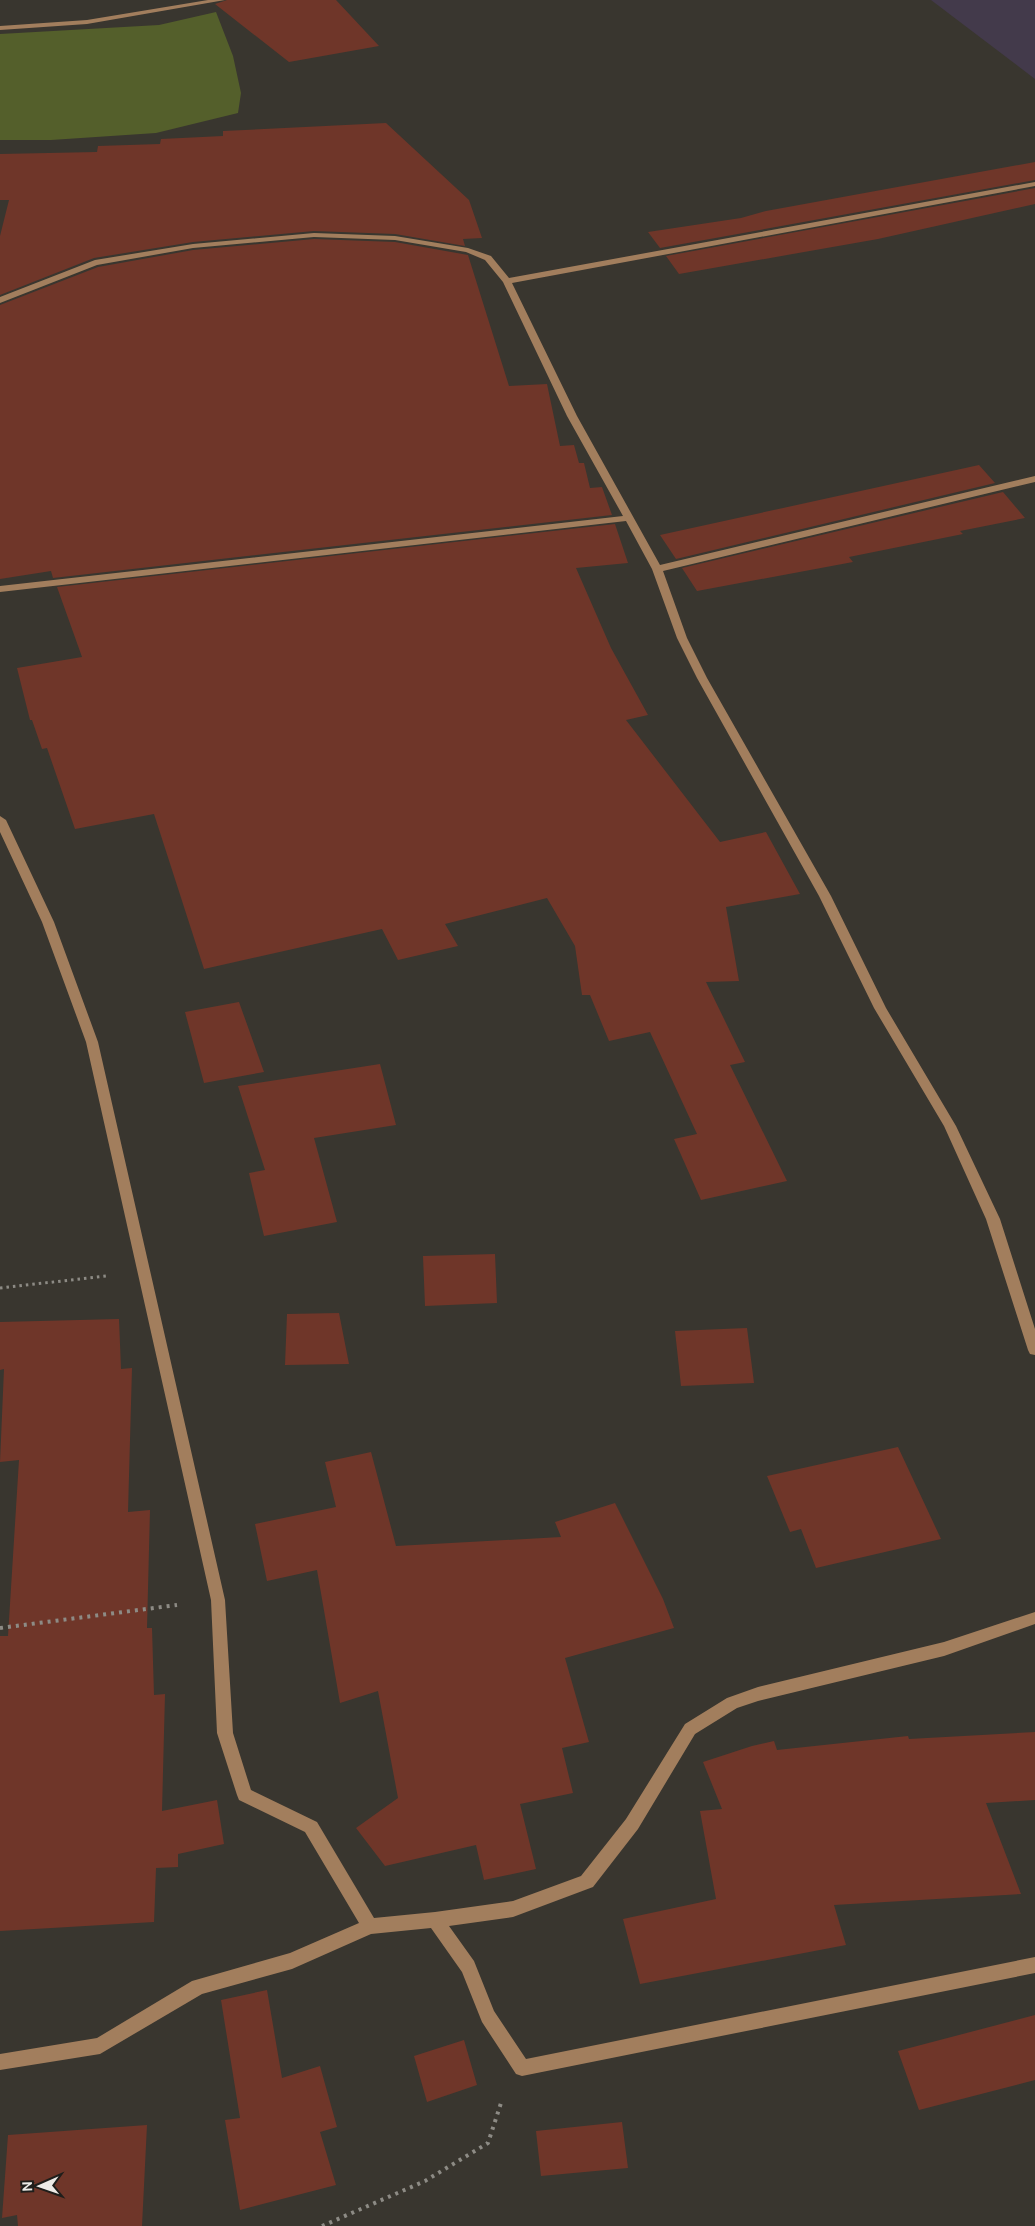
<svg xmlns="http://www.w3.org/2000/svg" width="1035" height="2226" viewBox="0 0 1035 2226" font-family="Ubuntu,sans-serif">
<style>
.commercial{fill:#433a4b}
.green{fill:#545f2b}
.building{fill:#6f3629}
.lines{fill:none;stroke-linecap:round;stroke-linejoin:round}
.path-far1{stroke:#8d8b85;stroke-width:3;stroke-dasharray:2.5 4;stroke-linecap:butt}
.path{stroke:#8d8b85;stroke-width:4;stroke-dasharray:3 5;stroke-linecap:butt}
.minor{fill:#a27e5d;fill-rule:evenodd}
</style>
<rect width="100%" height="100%" fill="#39362f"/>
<!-- commercial -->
<path class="commercial" d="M931 0H1035V79Z"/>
<!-- green -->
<path class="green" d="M216 12 233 56 241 93 238 113 156 133 51 140H0V34L159 25Z"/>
<!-- building -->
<path class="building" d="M227 0H336L379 46 289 62 215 4Z
M386 123 469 200 482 238 463 239 465 246 395 234 314 231 193 242 94 258 0 295V236L9 200H0V154L97 152 98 146 160 144 161 139 223 136V131Z
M1035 162V180L660 248 648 232 741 218 766 211Z
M1035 188V204L878 239 679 274 666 256Z
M314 239 395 242 468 255 509 386 547 384 560 446 574 445 579 463H584L590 488 602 487 612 515 53 578 51 571 0 579V305L98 267 193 250Z
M979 465 995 483 676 559 660 535Z
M1003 492 1025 518 960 531 963 534 849 557 853 562 697 591 682 568Z
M615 524 628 563 576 568 611 648 648 715 626 720 720 842 766 832 800 894 726 907 739 981 706 982 745 1062 730 1065 787 1181 701 1200 674 1139 697 1134 650 1032 609 1041 590 995H582L575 946 547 898 445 924 458 946 398 960 382 929 204 969 154 814 75 829 47 748 42 749 32 720H30L17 668 82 657 57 587Z
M239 1002 264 1072 204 1083 185 1012Z
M380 1064 396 1125 314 1138 337 1222 264 1236 249 1173 265 1170 238 1086Z
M495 1254 497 1303 425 1306 423 1256Z
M339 1313 349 1364 285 1365 287 1314Z
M119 1319 121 1369 132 1368 128 1512 150 1510 147 1628H152L154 1695 165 1694 162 1811 217 1800 224 1844 178 1854V1867L156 1868 154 1922 0 1931V1636H8L19 1460 0 1462 4 1369 0 1370V1322Z
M747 1328 754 1383 681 1386 675 1331Z
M898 1447 941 1539 816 1568 801 1529 790 1532 767 1476Z
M371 1452 396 1546 561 1537 555 1522 615 1503 663 1599 674 1628 565 1658 589 1742 562 1748 573 1793 520 1804 536 1869 484 1880 476 1845 385 1866 356 1828 398 1798 378 1691 340 1703 317 1570 267 1581 255 1524 336 1507 325 1462Z
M1035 1732V1800L986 1803 1021 1894 834 1905 846 1945 640 1984 623 1919 716 1899 700 1811 722 1809 703 1762 752 1746 774 1741 777 1750 908 1736 909 1739Z
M267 1990 282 2078 320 2066 337 2127 320 2132 336 2185 240 2210 225 2120 240 2118 221 2000Z
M1035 2015V2080L919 2110 898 2051Z
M464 2040 477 2085 427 2102 414 2056Z
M622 2122 628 2168 541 2176 536 2131Z
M147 2125 142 2226H18L17 2215 2 2218 8 2135Z"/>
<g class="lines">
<!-- path-far1 -->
<path class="path-far1" d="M0 1288 106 1276"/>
<!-- path -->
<path class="path" d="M0 1628 177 1605
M322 2226 425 2181 488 2143 502 2100"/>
<!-- minor -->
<path class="minor" d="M208 0H225L87 24 0 30V26L87 20Z
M1035 182V186L512 283 577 416 660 565 1035 476V482L663 571 687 638 707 678 831 896 886 1008 956 1126 1000 1219 1035 1329V1355L1030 1354 1028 1350 986 1219 944 1126 874 1008 819 896 697 678 677 638 652 569 626 521 0 592V586L623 516 567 416 503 282 485 260 466 252 395 240 314 237 193 248 97 265 0 303V297L95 260 193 244 314 233 395 236 468 248 491 256 509 278Z
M0 816 6 820 54 922 98 1042 225 1600 233 1733 251 1790 317 1822 374 1918 435 1912 513 1901 581 1876 626 1819 685 1724 727 1698 758 1687 944 1642 1035 1612V1624L944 1656 758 1701 737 1708 695 1734 638 1829 593 1887 513 1917 449 1926 474 1961 494 2011 526 2059 1035 1957V1973L522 2076 516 2074 482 2022 462 1972 431 1928 371 1934 292 1969 202 1994 100 2054 0 2070V2054L97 2038 192 1981 290 1953 359 1923 305 1832 239 1800 237 1795 217 1733 211 1600 86 1042 42 922 0 832Z"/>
</g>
<!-- north arrow -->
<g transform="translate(40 2186) rotate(268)" stroke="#1f1e1b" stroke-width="4" paint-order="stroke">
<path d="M0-4L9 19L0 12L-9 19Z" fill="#edebe7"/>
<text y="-8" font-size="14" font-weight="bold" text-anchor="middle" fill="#edebe7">N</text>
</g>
</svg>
